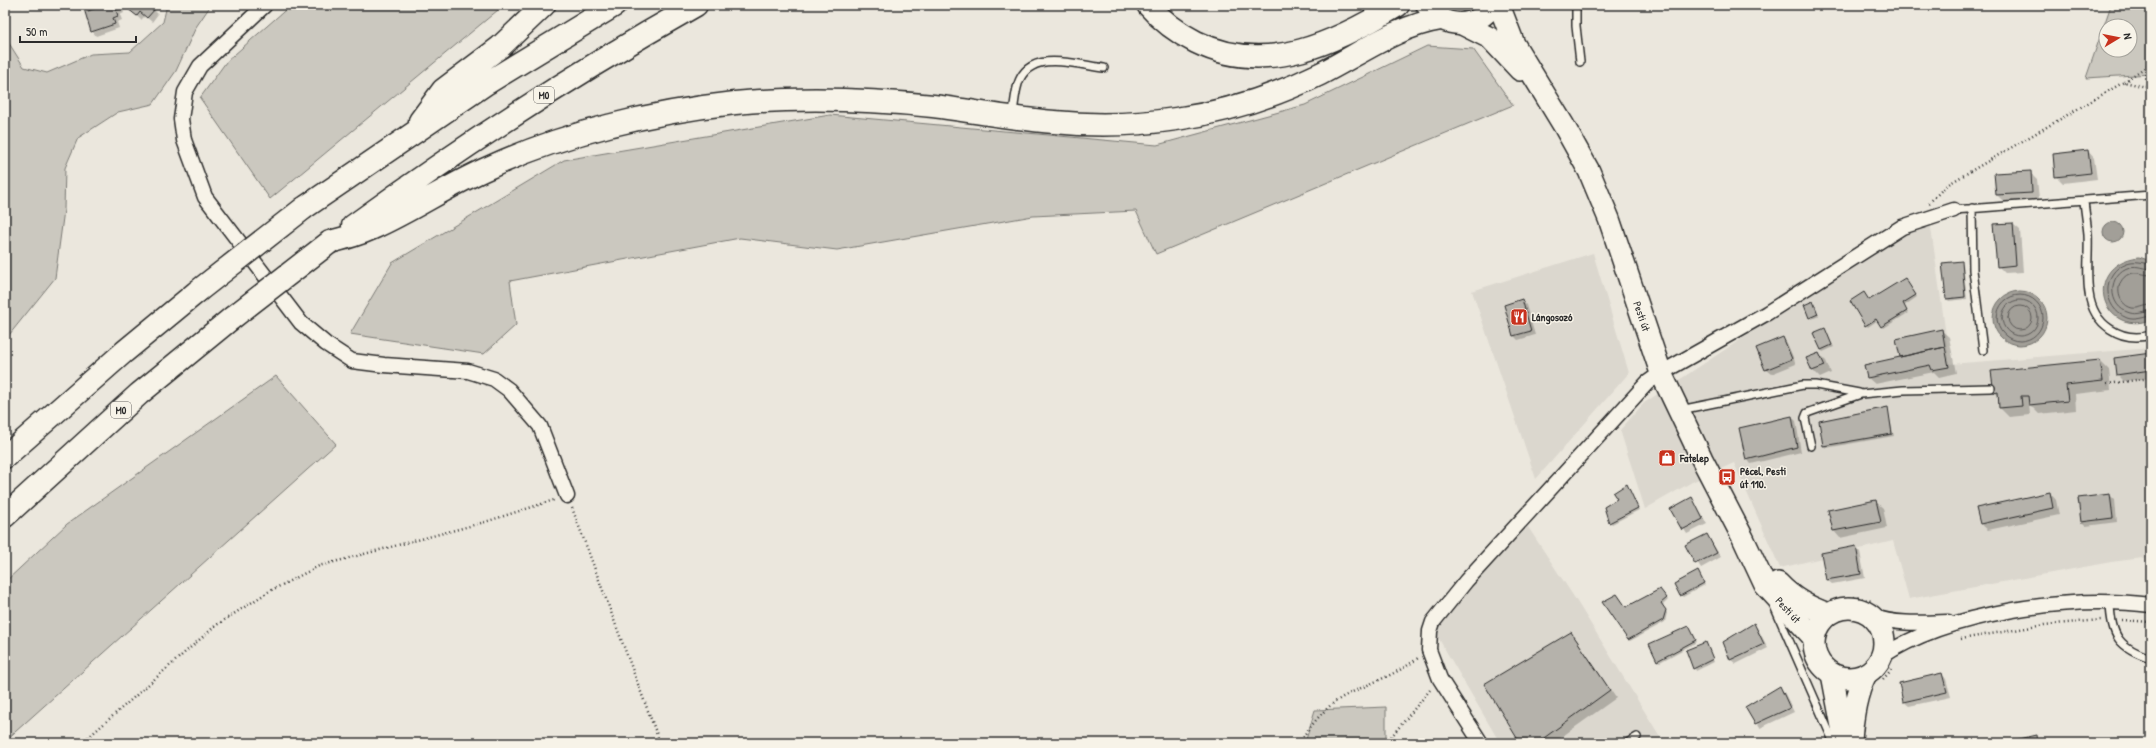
<svg xmlns="http://www.w3.org/2000/svg" width="2156" height="748" viewBox="0 0 2156 748" font-family="'Patrick Hand',sans-serif">
<style>
.built{fill:#dbd7ce}
.green{fill:#cbc8bf;stroke:#7b7a75;fill-rule:evenodd}
.water{fill:#a29f98;stroke:#72716c}
.shadow{fill:#0003}
.lines{fill:none;stroke-linecap:round;stroke-linejoin:round}
.shore{stroke:#5b5957;stroke-width:1}
.building{fill:#b5b2ab;stroke:#2b2b2b}
.service-casing{stroke:#2b2b2b;stroke-width:10}
.minor-casing{stroke:#2b2b2b;stroke-width:17}
.secondary-casing{stroke:#2b2b2b;stroke-width:24}
.trunk-casing{stroke:#2b2b2b;stroke-width:25}
.path{stroke:#2b2b2b;stroke-width:2.5;stroke-dasharray:1 3;stroke-linecap:butt}
.service{stroke:#f7f3e8;stroke-width:7}
.minor{stroke:#f7f3e8;stroke-width:14}
.secondary{stroke:#f7f3e8;stroke-width:21}
.trunk{stroke:#f7f3e8;stroke-width:22}
.trunk-bridge-casing{stroke:#2b2b2b;stroke-width:25;stroke-linecap:butt}
.trunk-bridge{stroke:#f7f3e8;stroke-width:22}
.labels{text-anchor:middle;dominant-baseline:central;stroke-width:3;stroke-linejoin:round;paint-order:stroke}
.shield{fill:#f7f3e8;stroke:#686764;stroke-width:1}
.shield-label{font-size:10px;font-weight:bold;fill:#2b2b2b}
.poi-label{font-size:11px;font-weight:bold;fill:#2b2b2b;stroke:#f7f3e8;text-anchor:start}
.street-label{font-size:11px;fill:#2b2b2b;stroke:#f7f3e8}
</style>
<rect width="100%" height="100%" fill="#ebe7dd"/>
<filter id="ink" filterUnits="userSpaceOnUse"><feTurbulence type="fractalNoise" baseFrequency=".025" numOctaves="2"/><feDisplacementMap in="SourceGraphic" scale="8" xChannelSelector="R" yChannelSelector="G"/><feConvolveMatrix kernelMatrix="1 2 1 2 8 2 1 2 1" color-interpolation-filters="sRGB"/></filter>
<g filter="url(#ink)">
<!-- built -->
<path class="built" d="M1930 221 1950 364 2151 348V557L2111 562 1909 599 1893 541 1780 568 1734 463 1692 482 1645 509 1620 430 1644 403 1890 241Z
M1593 253 1629 373 1536 479 1472 291Z
M1528 527 1576 600 1664 743H1500L1429 622Z"/>
<!-- green -->
<path class="green" d="M167 5H211L196 27 176 71 153 104 118 112 78 138 65 168 64 210 55 278 5 340V37L24 67 47 73 91 54 130 52 163 22Z
M291 5H504L270 199 200 98 226 62Z
M2111 5H2151V74L2086 78ZM2106 26H2130V50H2106Z
M1427 46 1473 49 1513 105 1156 254 1136 211 1033 216 837 250 740 238 510 281 516 325 484 354 350 334 392 263 564 160 830 115 1157 145 1305 105Z
M276 376 336 444 5 741V582L67 524Z
M1386 707V743H1305L1315 710Z"/>
<!-- water -->
<path class="water" d="M2103 232a10 10 0 1 1 20 0a10 10 0 1 1-20 0Z
M2139 257 2151 261V320C2100 338 2081 264 2139 257Z
M1993 318a27 27 0 1 1 54 0a27 27 0 1 1-54 0Z"/>
<!-- shadow -->
<path class="shadow" d="M108 5 122 6 124 13 120 15 122 20 117 22 119 28 96 36 92 31Z
M132 5H149L158 14 152 22 145 16 141 20 129 9Z
M2088 151 2094 158 2097 179 2063 183 2056 176Z
M2030 172 2037 179 2039 199 2004 202 1997 195Z
M2013 224 2020 230 2023 272 2005 273 1998 266Z
M1961 262 1963 264 1967 299 1949 301 1947 299Z
M1905 279 1917 297 1904 306 1908 313 1884 328 1878 320 1868 327 1866 325Z
M1522 300 1526 305 1535 335 1518 340 1514 336 1505 305Z
M1813 303 1819 316 1812 319 1810 317Z
M1824 329 1834 347 1823 352 1821 350Z
M1942 331 1949 337 1956 373 1939 377 1934 372 1875 384 1868 378Z
M1783 338 1787 343 1796 364 1771 374 1766 370 1757 349Z
M1819 354 1826 361 1831 373 1820 378 1813 371 1808 359Z
M2151 354V378L2124 381 2117 374Z
M2100 361 2109 370 2111 390 2075 394 2076 410 2039 414 2029 404 2030 415 2009 417 2000 408 1999 397 1995 392Z
M1887 408 1894 436 1826 448 1824 446 1820 422Z
M1792 417 1796 421 1801 452 1751 464 1747 459Z
M1627 486 1639 510 1612 524 1610 522 1618 499Z
M2050 493 2056 500 2059 515 1988 530 1981 524Z
M2110 495 2115 500 2117 522 2086 526 2082 522Z
M1692 498 1707 524 1687 534 1671 509Z
M1876 502 1883 508 1887 528 1840 538 1834 531 1830 511Z
M1707 535 1721 557 1701 568 1687 546Z
M1856 547 1860 552 1865 578 1832 584 1827 580Z
M1699 575 1705 585 1683 597 1681 595Z
M1662 592 1668 600 1663 605 1667 613 1665 622 1630 641 1628 639 1626 608Z
M1753 624 1758 629 1768 648 1736 664 1731 660 1724 643Z
M1689 627 1697 642 1660 662 1658 661Z
M1571 633 1577 640 1616 698 1553 743H1521Z
M1705 643 1714 662 1696 671 1687 650Z
M1942 674 1946 679 1951 697 1909 706 1904 702 1900 684Z
M1780 687 1784 692 1794 712 1760 728 1746 707Z
M2036 736 2043 743H2006Z"/>
<g class="lines">
<!-- shore -->
<path class="shore" d="M2151 264C2143 263 2135 260 2127 263 2101 272 2102 308 2127 318 2135 321 2143 317 2151 316
M2151 269C2143 269 2138 265 2130 267 2107 273 2107 307 2130 313 2138 315 2143 312 2151 311
M2151 275C2143 275 2137 271 2129 274 2114 281 2116 304 2132 308 2139 309 2144 305 2151 305
M1997 318a23 23 0 1 1 46 0a23 23 0 1 1-46 0Z
M2002 318a18 18 0 1 1 36 0a18 18 0 1 1-36 0Z
M2008 318a12 12 0 1 1 24 0a12 12 0 1 1-24 0Z"/>
</g>
<!-- building -->
<path class="building" d="M105 5H119L120 9 116 10 118 16 113 18 115 24 91 32 85 12Z
M131 5H150L155 9 147 18 140 12 137 16 128 9Z
M2088 150 2091 173 2055 177 2053 154Z
M2031 171 2032 193 1996 195 1994 173Z
M2013 223 2016 265 1997 267 1993 224Z
M1962 261 1965 297 1946 299 1942 263Z
M1905 278 1916 295 1903 303 1907 311 1881 327 1876 319 1865 326 1850 301 1864 292 1869 300Z
M1522 299 1531 331 1513 336 1504 305Z
M1813 301 1818 314 1809 318 1804 305Z
M1825 328 1832 345 1821 350 1813 333Z
M1942 329 1945 347 1900 357 1896 339Z
M1783 337 1792 359 1765 370 1756 348Z
M1945 347 1949 367 1932 370 1930 365 1867 378 1864 365Z
M1819 353 1825 366 1812 371 1806 358Z
M2151 353V370L2116 375 2114 358Z
M2100 360 2103 381 2066 385 2068 401 2029 405 2028 396H2021L2022 406 1999 408 1998 392 1994 393 1991 371Z
M1888 407 1892 434 1823 446 1819 421Z
M1792 416 1797 447 1746 460 1739 428Z
M1627 484 1638 508 1609 523 1604 507 1617 499 1613 493Z
M2050 492 2053 508 1980 524 1976 508Z
M2110 494 2113 518 2081 522 2078 498Z
M1692 497 1703 519 1682 530 1670 509Z
M1876 500 1881 522 1833 531 1828 510Z
M1707 534 1717 553 1695 564 1685 545Z
M1856 546 1861 574 1826 580 1821 553Z
M1698 571 1704 583 1680 596 1674 584Z
M1660 589 1667 598 1661 603 1666 610 1663 620 1628 640 1602 602 1617 594 1626 607Z
M1754 623 1764 644 1730 660 1723 642Z
M1689 626 1696 640 1657 661 1649 644Z
M1571 632 1610 690 1537 743H1520L1484 684Z
M1706 642 1713 659 1693 669 1686 650Z
M1942 673 1947 692 1903 702 1899 683Z
M1780 686 1790 708 1755 724 1745 707Z
M2037 735 2038 743H2002Z"/>
<g class="lines">
<defs>
<path id="service" d="M1576 5V26L1580 62
M1013 115C1014 105 1015 94 1018 84 1029 48 1078 65 1104 68
M2084 201C2085 212 2087 223 2088 234 2089 254 2086 274 2089 293 2093 325 2121 343 2151 335
M1972 208 1973 270 1983 350
M1954 210 2151 195
M1680 410 1803 385H1816L1859 393
M1811 446 1805 418 1807 413 1861 394 1903 390 1991 388
M2110 603C2111 636 2119 648 2151 658
M1774 606 1834 743
M1627 743 1637 737"/>
<path id="minor" d="M265 5 200 66 185 92 181 119 184 140 205 197 301 323 326 344 352 361 384 365 468 371 494 379 509 390 540 426 567 496
M1871 616C1897 625 1921 623 1948 622
M1881 657C1948 612 2071 595 2151 605
M1481 743 1440 679 1429 650 1430 631 1433 622 1466 581 1647 383 1661 373 1767 313 1902 227 1954 210"/>
<g id="secondary">
<path d="M1427 5C1443 30 1477 29 1493 5"/>
<path id="s1" d="M1499 5 1514 44 1564 126 1589 171 1609 219 1661 373 1702 459 1743 538 1765 585 1814 638"/>
<path d="M1462 24 1490 38 1520 70"/>
<path d="M1778 583C1793 599 1809 607 1828 614"/>
<circle cx="1849" cy="643" r="35"/>
<path d="M1832 674 1844 737"/>
<path d="M1851 743C1852 719 1855 696 1866 674"/>
</g>
<path id="trunk" d="M1148 5C1161 20 1178 33 1196 42 1267 77 1337 42 1398 5
M420 121 443 90 500 47 544 5
M304 208 487 83 615 5
M353 226C463 146 577 72 696 5
M330 242C345 238 361 234 375 227 413 210 449 185 488 168 564 133 652 112 735 103 800 97 868 99 933 106 973 111 1014 119 1054 122 1094 126 1136 125 1176 119 1226 112 1275 96 1320 74 1360 54 1397 26 1441 19
M5 457 124 352 198 291
M5 516 139 394 232 318"/>
</defs>
<!-- service casing -->
<use href="#service" class="service-casing"/>
<!-- minor casing -->
<use href="#minor" class="minor-casing"/>
<!-- secondary casing -->
<use href="#secondary" class="secondary-casing"/>
<!-- trunk casing -->
<use href="#trunk" class="trunk-casing"/>
<!-- path -->
<path class="path" d="M2124 82 2151 63
M1929 203 1947 185 2124 82 2151 88
M2107 384 2151 378
M572 508 660 743
M1838 599 1855 597 1872 601
M2122 620 2151 622
M1961 639 2044 625 2101 620
M1883 679 1893 668
M82 743 215 626 268 592 319 566 485 522 554 500
M1298 743C1310 728 1322 710 1338 700 1364 684 1394 677 1418 658
M1386 743 1430 690"/>
<!-- service -->
<use href="#service" class="service"/>
<!-- minor -->
<use href="#minor" class="minor"/>
<!-- secondary -->
<use href="#secondary" class="secondary"/>
<!-- trunk -->
<use href="#trunk" class="trunk"/>
<defs>
<path id="trunk-bridge" d="M198 291 304 208
M232 318 330 242"/>
</defs>
<!-- trunk-bridge casing -->
<use href="#trunk-bridge" class="trunk-bridge-casing"/>
<!-- trunk-bridge -->
<use href="#trunk-bridge" class="trunk-bridge"/>
</g>
</g>
<!-- icons -->
<defs>
<symbol id="restaurant-square" viewBox="-11 -11 22 22"><rect x="-9" y="-9" width="18" height="18" rx="4" fill="#c8321e" stroke="#f7f3e8"/><path d="M-5-6h1v4h1v-4h1v4h1v-4h1v5L-1.5 .5V6h-2V.5L-5-1ZM5-6V6H3V1.5H1.5Q1.5-4 5-6Z" fill="#fff"/></symbol>
<symbol id="shop-square" viewBox="-11 -11 22 22"><rect x="-9" y="-9" width="18" height="18" rx="4" fill="#c8321e" stroke="#f7f3e8"/><path d="M-5-2.5h2.3a2.7 3.5 0 0 1 5.4 0H5L5.5 6h-11ZM-1.5-2.5h3a1.5 2.3 0 0 0-3 0Z" fill="#fff"/></symbol>
<symbol id="bus-square" viewBox="-11 -11 22 22"><rect x="-9" y="-9" width="18" height="18" rx="4" fill="#c8321e" stroke="#f7f3e8"/><path d="M-5-6H5V4H4V6H2V4H-2V6H-4V4H-5ZM-3.5-4V0h7V-4ZM-3.5 1.2v1.5H-2V1.2ZM2 1.2v1.5H3.5V1.2Z" fill="#fff"/></symbol>
</defs>
<g fill-rule="evenodd">
<use href="#restaurant-square" x="1509" y="307" width="20" height="20"/>
<use href="#shop-square" x="1657" y="448" width="20" height="20"/>
<use href="#bus-square" x="1717" y="467" width="20" height="20"/>
</g>
<g class="labels">
<!-- shield labels -->
<g class="shield">
<rect x="534" y="87" width="20" height="16" rx="3"/>
<rect x="111" y="402" width="20" height="16" rx="3"/>
</g>
<g class="shield-label">
<text x="544" y="95">M0</text>
<text x="121" y="410">M0</text>
</g>
<!-- poi labels -->
<g class="poi-label">
<text x="1532" y="317">Lángosozó</text>
<text x="1680" y="458">Fatelep</text>
<text x="1740" y="471">Pécel, Pesti<tspan x="1740" dy="13">út 110.</tspan></text>
</g>
<!-- street labels -->
<g class="street-label">
<text stroke="none"><textPath href="#s1" startOffset="344">Pesti út</textPath></text>
<text stroke="none"><textPath href="#s1" startOffset="674">Pesti út</textPath></text>
</g>
</g>
<!-- margin -->
<rect width="2156" height="748" fill="none" stroke="#f7f3e8" stroke-width="20"/>
<rect x="10" y="10" width="2136" height="728" fill="none" stroke="#2b2b2b" stroke-width="1.5" filter="url(#ink)"/>
<!-- north arrow -->
<g transform="translate(2118 38) rotate(80)"><circle r="19" fill="#f7f3e8" stroke="#a5a39c"/>
<path d="M0-3L7 15L0 10L-7 15Z" fill="#c8321e"/>
<text y="-6" font-size="11" font-weight="bold" text-anchor="middle" fill="#2b2b2b">N</text>
</g>
<!-- scale -->
<path d="M20 36v6h116v-6" fill="none" stroke="#2b2b2b" stroke-width="2"/>
<text x="26" y="36" font-size="12" fill="#2b2b2b" stroke="#f7f3e8" stroke-width="3" paint-order="stroke">50 m</text>
</svg>
